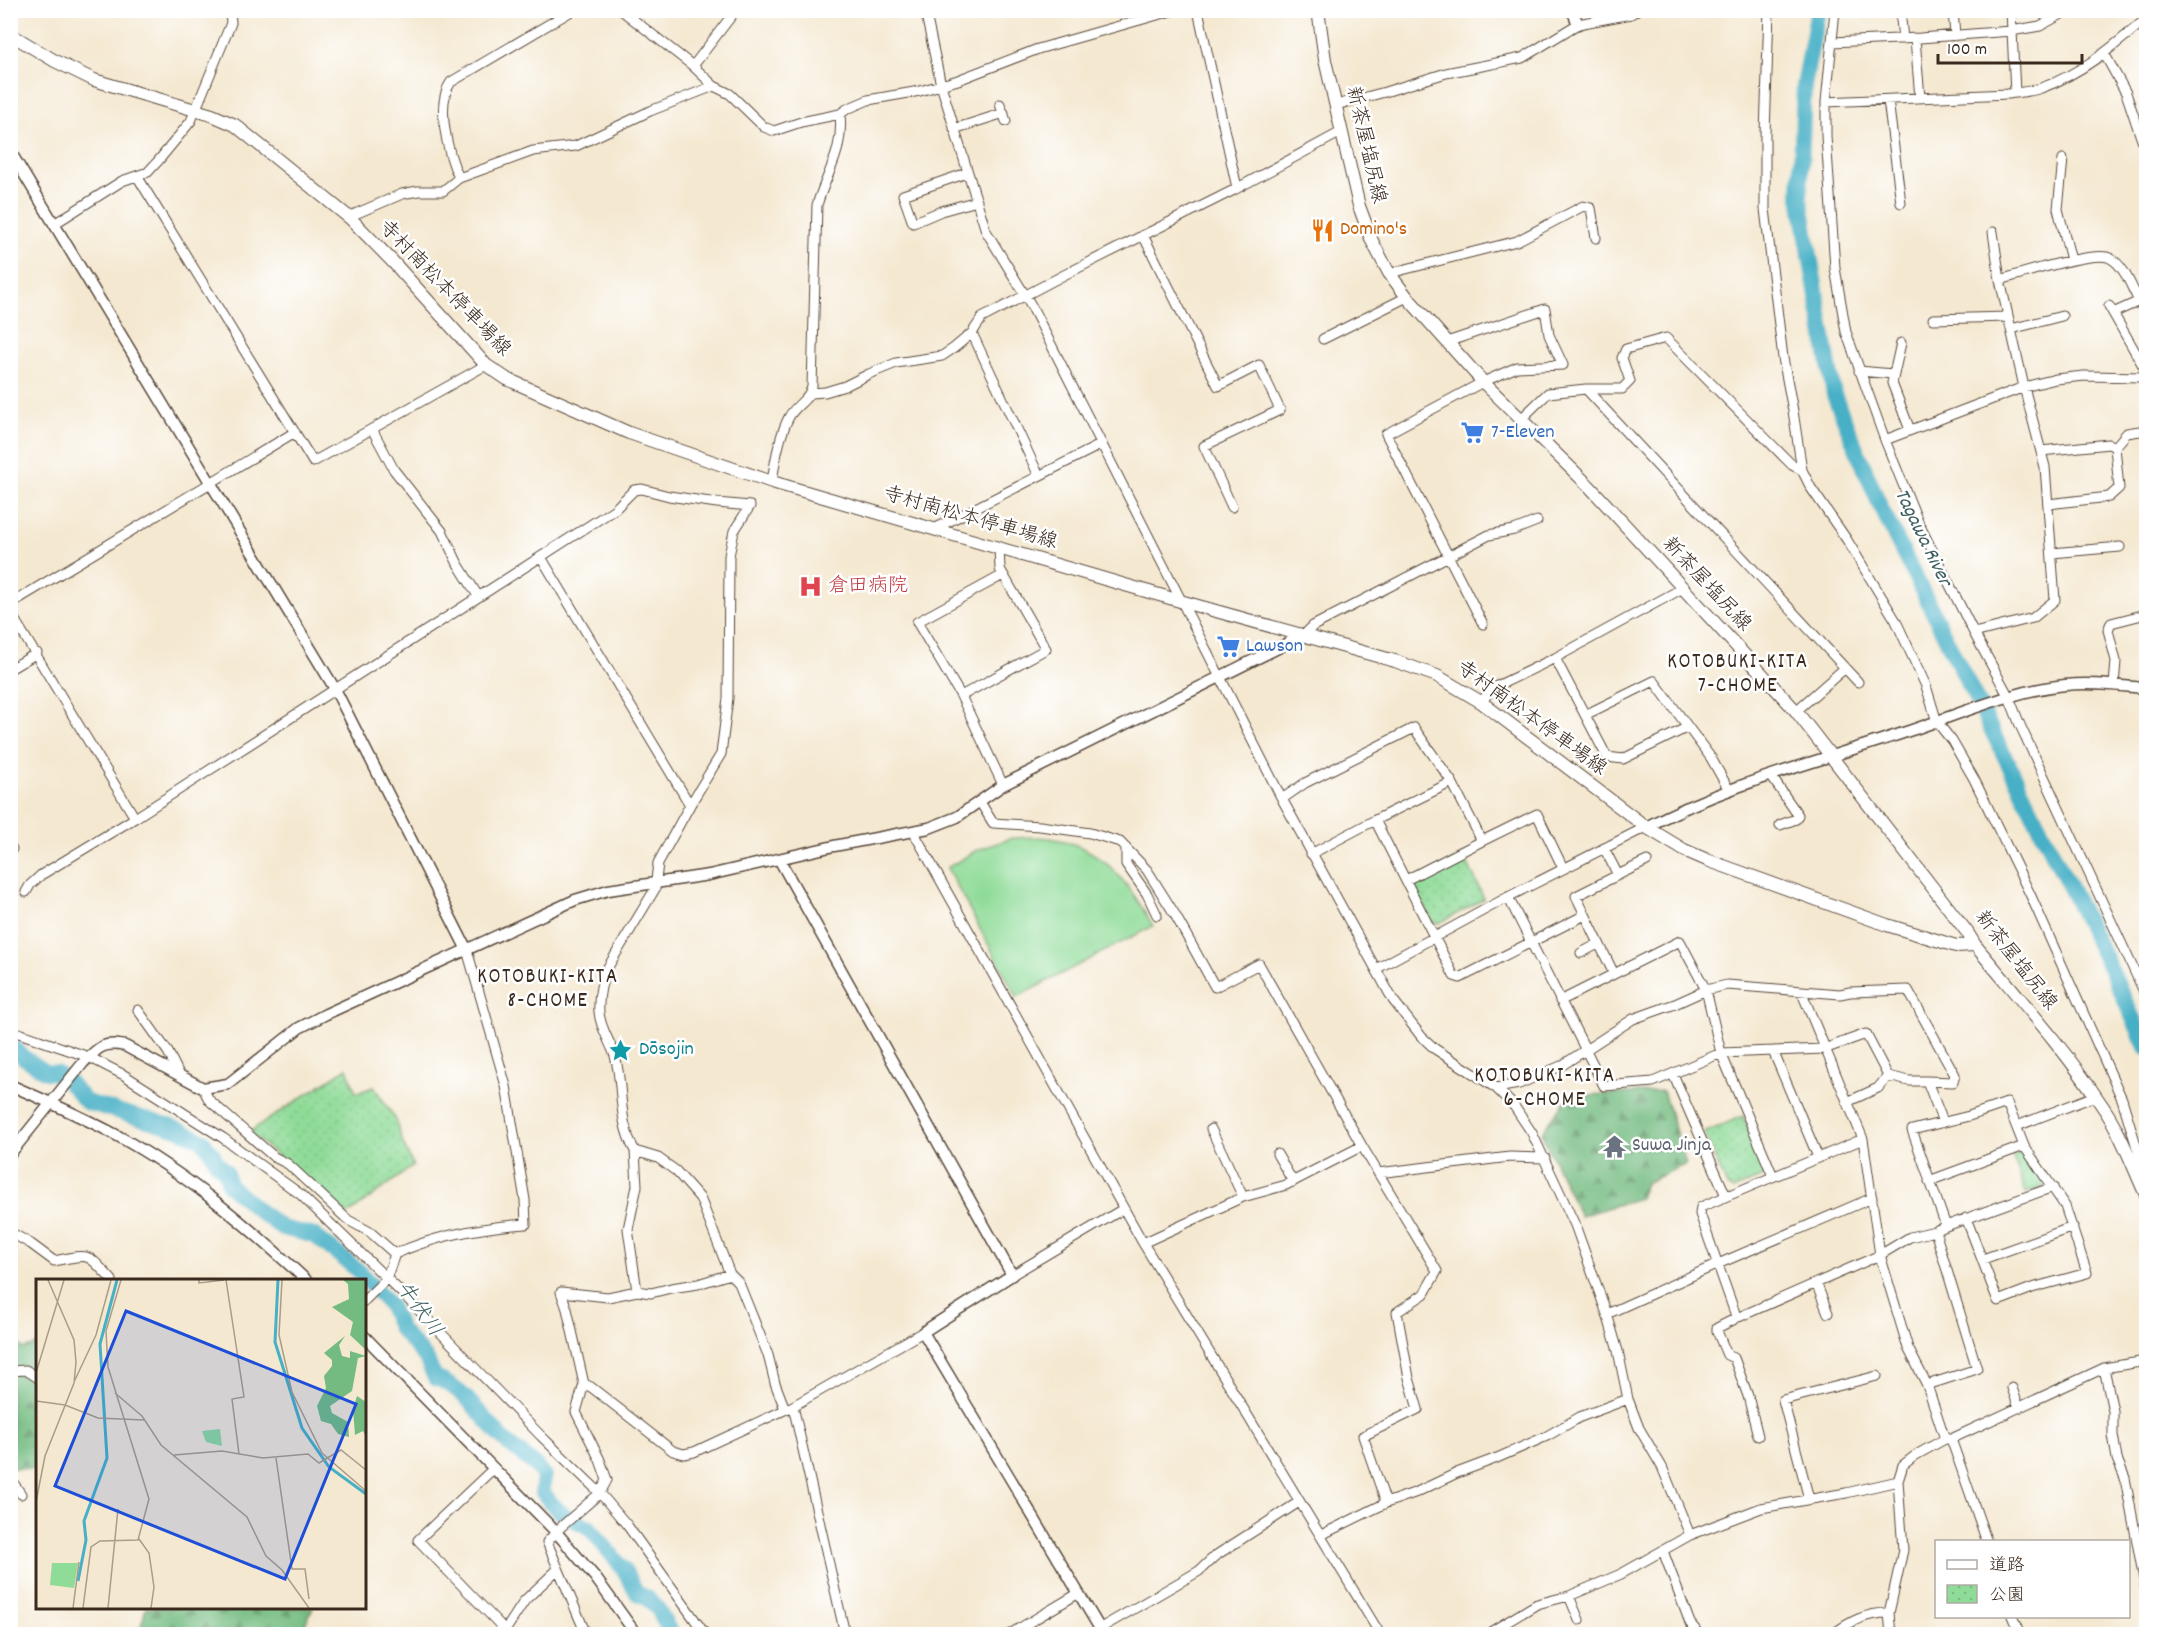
<svg xmlns="http://www.w3.org/2000/svg" width="2157" height="1645" viewBox="0 0 2157 1645" font-family="Dekko,'Klee One',sans-serif">
<style>
.forest{fill:url(#forest-firs);stroke:#57724f;stroke-width:1.5}
.park{fill:url(#park-dots);stroke:#65825b;stroke-width:1.5}
.pitch{fill:#8fdb98;stroke:#65825b;stroke-width:1.5}
.lines{fill:none;stroke-linecap:round;stroke-linejoin:round}
.river{stroke:#47b0c6;stroke-width:16}
.minor-casing{stroke:#574639;stroke-width:11}
.tertiary-casing{stroke:#574639;stroke-width:13}
.secondary-casing{stroke:#574639;stroke-width:14}
.minor{stroke:#fff;stroke-width:9}
.tertiary{stroke:#fff;stroke-width:10}
.secondary{stroke:#fff;stroke-width:12}
.labels{text-anchor:middle;dominant-baseline:central;stroke-width:5;stroke-linejoin:round;paint-order:stroke}
.street-label{font-size:20px;fill:#3b2a1e;stroke:#fff}
.food-label{font-size:20px;fill:#c56008;stroke:#fff;text-anchor:start}
.shop-label{font-size:20px;fill:#366cbe;stroke:#fff;text-anchor:start}
.health-label{font-size:20px;fill:#be3a42;stroke:#fff;text-anchor:start}
.culture-label{font-size:20px;fill:#0d838f;stroke:#fff;text-anchor:start}
.worship-label{font-size:20px;fill:#5b616d;stroke:#fff;text-anchor:start}
.water-label{font-size:21px;font-style:italic;fill:#406061;stroke:#fff}
.neighbourhood-label{font-size:21px;letter-spacing:1.5px;fill:#3b2a1e;stroke:#fff}
.inset-river{fill:none;stroke:#47b0c6;stroke-width:3}
.inset-road{fill:none;stroke:#aa9c89;stroke-width:1.5}
.view{fill:#1d4ed8;fill-opacity:0.15;stroke:#1d4ed8;stroke-width:3}
.inset-edge{fill:none;stroke:#3b2a1e;stroke-width:3}
</style>
<defs>
<pattern id="forest-firs" width="22" height="20" patternUnits="userSpaceOnUse" patternTransform="scale(1.5)"><rect width="22" height="20" fill="#73bb80"/><path d="M5 1l3.5 6h-7zM16 11l3.5 6h-7z" fill="#609868"/></pattern>
<pattern id="park-dots" width="8" height="8" patternUnits="userSpaceOnUse" patternTransform="scale(1.5)"><rect width="8" height="8" fill="#8fdb98"/><path d="M2 2h.1M6 6h.1" fill="none" stroke="#7cbc83" stroke-width="1.8" stroke-linecap="round"/></pattern>
</defs>
<rect width="100%" height="100%" fill="#fff"/>
<filter id="ink" filterUnits="userSpaceOnUse"><feTurbulence type="fractalNoise" baseFrequency=".0167" numOctaves="2"/><feDisplacementMap in="SourceGraphic" scale="12" xChannelSelector="R" yChannelSelector="G"/><feConvolveMatrix kernelMatrix="1 2 1 2 8 2 1 2 1" color-interpolation-filters="sRGB"/></filter>
<filter id="wash" filterUnits="userSpaceOnUse"><feTurbulence type="fractalNoise" baseFrequency=".008" numOctaves="4" result="noise"/><feDisplacementMap in="SourceGraphic" scale="24" xChannelSelector="R" yChannelSelector="G"/><feGaussianBlur stdDeviation="1.35" result="paint"/><feColorMatrix in="noise" values="0 0 0 0 0 0 0 0 0 0 0 0 0 0 0 0 0 1.4 0 .05"/><feComposite in="paint" operator="in"/></filter>
<g filter="url(#wash)">
<rect width="100%" height="100%" fill="#f4e8d0"/>
<!-- forest -->
<path class="forest" d="M1663 1091 1686 1164 1645 1183 1640 1198 1580 1216 1541 1133 1569 1096Z
M10 1341H14L24 1349 37 1344 38 1469 11 1468Z
M146 1608H313L306 1622 303 1634H139Z"/>
<!-- park -->
<path class="park" d="M1464 855 1484 899 1438 924 1432 922 1413 885 1415 881Z
M347 1068 356 1093 374 1087 395 1118 403 1143 413 1166 347 1215 249 1132Z
M1743 1116 1766 1170 1764 1176 1733 1190 1727 1186 1704 1133Z
M2019 1152 2024 1153 2043 1182V1187L2026 1193 2012 1155Z"/>
<!-- pitch -->
<path class="pitch" d="M1012 838C1024 838 1038 836 1050 838 1103 846 1128 882 1153 926L1017 997 947 868 977 850Z"/>
<g class="lines">
<!-- river -->
<path class="river" d="M1818 10 1804 86 1800 197 1834 395 1881 508 2112 972 2146 1047
M10 1043 23 1057 46 1072 56 1073 66 1079 86 1102 175 1128 202 1140 213 1154 216 1162 226 1172 229 1185 259 1211 282 1228 315 1236 359 1271 390 1306 400 1329 426 1358 435 1378C465 1388 483 1419 505 1441 516 1451 528 1458 538 1468L544 1477 542 1491 551 1503 565 1516 589 1527 624 1570 637 1593 647 1598 658 1609 671 1634"/>
</g>
</g>
<g filter="url(#ink)">
<g class="lines">
<defs>
<path id="minor" d="M573 10 451 82C435 104 448 154 459 178L533 151 576 146 650 111 714 86
M621 10 693 66 714 86 730 94 764 127 774 131 801 122 840 114 847 109 868 100 920 91 958 80 1038 49 1175 10
M925 10 941 85 986 231 1031 305 1282 799 1393 1000 1421 1036 1435 1049 1496 1088 1514 1106 1532 1133 1575 1225 1607 1314 1618 1351 1628 1399 1639 1428 1662 1467 1690 1535
M1198 10 1237 188
M1769 10 1765 135V209L1783 358 1793 411 1802 470 1811 488 1847 540 1896 621 1926 686 1937 722 1952 741 1974 779 2030 894 2122 1099 2146 1177
M1835 10 1826 102V136L1835 268 1846 332 1885 440 1919 524 1974 633 2009 697 2020 725 2146 996
M1900 10 1903 39
M1953 10 1955 36
M2011 10 2015 93
M1915 39 1920 98
M1832 42 1920 38 2011 31 2040 26 2069 10
M2104 53 2126 93 2146 152
M693 66 736 10
M1888 100 1901 203
M1826 102 2008 94C2019 92 2031 92 2041 88 2081 74 2114 46 2146 19
M1000 104 1006 121
M1336 105 1385 92 1446 73 1522 58 1578 24 1631 14 1637 10
M954 129 1004 113
M2063 159 2058 209 2071 260
M967 173 903 195 913 223 941 211 977 201
M137 176 313 462 486 365
M348 217 402 194 418 191H443L459 178
M54 224 122 181 148 172 159 160 191 121 231 23 230 10
M1143 235 1218 386 1259 365 1280 410 1204 446 1232 507
M1390 275 1398 271 1517 241 1583 206 1591 208 1596 238
M2000 280C2020 274 2095 250 2110 258 2125 266 2131 287 2139 301
M2109 306 2145 369 2146 377
M2113 313 2146 298
M1933 319 2008 317
M2011 329 2062 316
M972 333 1039 476
M1323 339 1407 297
M1447 342 1545 309 1549 335 1563 365 1517 367 1483 382 1386 434 1483 624
M1901 343 1892 383 1910 430
M1859 371 1893 374
M1586 389 1858 682
M811 393 825 392 845 386 869 374 896 363 942 356 954 348 972 333 982 318 1064 275 1234 190 1341 132
M1521 419 1548 393 1586 389H1622L1630 381 1622 358 1626 349 1666 338 1792 465 1802 470
M372 429 394 470 442 531 458 564 478 596
M1885 440 2024 387 2056 379 2084 376 2146 377
M2115 447 2127 433 2146 430
M2041 451 2109 444 2115 447 2119 488 2109 497 2048 504
M772 482C775 460 779 436 789 417 795 405 809 400 812 387L817 205C827 172 844 151 840 114
M934 529 1102 444
M2052 553 2120 547
M541 557 690 805
M1003 575 917 622 961 696 1003 785
M10 604 295 432
M10 612 135 818
M1974 633 2033 618 2055 600 2045 467 2024 387 2000 280 1993 232
M1304 635 1313 626 1489 535 1514 530 1537 521
M1555 658 1585 715 1654 681 1711 758 1729 790
M10 669 37 653
M2114 685 2116 661 2108 630 2111 623 2146 614
M961 696 1046 649 1000 569 999 548
M1481 702 1493 688 1555 658 1683 588
M1796 711 1845 668
M1585 715 1607 757 1623 759 1688 727
M1771 776 1798 815 1796 819 1780 825
M1452 782 1375 820 1454 976 1460 978 1585 915
M1282 799 1305 783 1414 728 1452 782 1482 841 1537 814 1563 868
M980 802 993 823 1040 826 1090 833 1120 842 1147 870 1174 913 1215 987 1259 964 1362 1146 1437 1271 1424 1294 1397 1312 1409 1378 1418 1409 1363 1436 1386 1503
M913 831 1143 1243 1380 1634
M1126 848V864L1147 894 1157 915
M1604 848 1618 875 1576 896 1614 974
M10 850 12 849
M1311 854 1375 820
M1618 875 1647 861
M1406 880 1482 841
M26 892 30 885 41 875 135 818 615 509 634 490 642 489 669 496 717 503 750 506 734 531 729 556 728 698 721 754 690 805 658 863 655 889 608 967C601 982 598 996 599 1012 600 1028 610 1041 615 1056 624 1088 617 1120 635 1151L658 1158 676 1171 700 1198 730 1274 739 1283 768 1355 775 1383 785 1409
M1508 897 1604 1086 1653 1082 1721 1053 1773 1051 1818 1157
M1581 953 1598 944
M1376 969 1508 897 1646 827
M1802 993 1863 1139 1880 1255 1908 1348 1927 1385 1945 1439
M1560 1001 1680 941 1706 990 1721 1053 1773 1176
M138 1010 168 1052 180 1076
M10 1030 89 1057 124 1075 223 1138 300 1194 407 1298 541 1436 600 1493 627 1525 705 1634
M1773 1051 1824 1049 1866 1034 1888 1076 1909 1081H1927L1943 1122
M1673 1074 1726 1196
M203 1088 209 1100 274 1157 288 1164 348 1220 370 1232 395 1254
M1496 1088 1519 1084 1561 1066 1633 1019 1675 1004 1706 990 1727 985 1840 994 1850 992 1908 990 1955 1075 1953 1082 1927 1081
M1847 1102 1878 1088 1888 1076
M2017 1126 2095 1096
M1211 1129 1243 1197
M635 1151 637 1186 628 1229 637 1291
M1277 1154 1293 1182
M1378 1173 1510 1157 1545 1158
M1929 1181 2024 1146
M1946 1226 2053 1187
M10 1232 31 1244 54 1261C92 1253 86 1253 112 1280
M1143 1243 1243 1197 1286 1185 1362 1146
M1983 1259 2073 1227
M1012 1275 1123 1209
M1816 1283 1828 1313
M364 1301 386 1279 395 1254C434 1236 483 1227 526 1224L525 1200 506 1086 467 950
M1607 1314 1718 1264 1872 1198
M1736 1316 1700 1214 1701 1207 1863 1139
M2104 1368 2113 1411V1435L2117 1459 2125 1478 2146 1590
M10 1371 26 1370 38 1378
M584 1384 591 1387 673 1451 684 1454 694 1452 793 1406 923 1332
M1927 1385 1977 1369 1935 1231
M2012 1388 2019 1408
M793 1406 845 1634
M1758 1436 1748 1396 1734 1358 1727 1355 1717 1331V1328L1733 1320 1736 1316 1739 1317 1880 1255 1910 1237 1935 1231 1946 1226 1912 1130 1969 1116 2007 1103 2024 1146 2065 1206 2087 1273 2032 1288 1998 1301 1966 1218
M1951 1439 2104 1368 2146 1361
M494 1468 418 1540 506 1631
M10 1478 21 1494
M1809 1499 1783 1400 1877 1376
M1321 1535 1386 1503 1417 1492 1457 1473 1497 1458 1547 1436 1580 1417 1628 1399
M1663 1551 1690 1623 1699 1634
M1569 1596 1579 1620
M2013 1616 2021 1634
M1099 1629 1199 1571 1215 1556 1299 1502
M503 1634 525 1600 558 1569
M586 1634 547 1542 562 1526 600 1493 607 1480 600 1460 576 1412 584 1384 567 1309 561 1292 608 1297 637 1291 651 1293 671 1288 698 1284 730 1274
M1010 1634 1079 1593
M1487 1634 1537 1604 1569 1596 1621 1574 1690 1535 1761 1508 1846 1493 1898 1481
M1833 1634C1851 1621 1866 1613 1889 1613
M1891 1634 1889 1613 1903 1550 1898 1481 1903 1465 1916 1455 1945 1439H1951L1987 1542"/>
<path id="tertiary" d="M1572 10 1578 24
M10 151 335 689 467 950
M1646 827C1727 784 1817 762 1903 733 1956 716 2009 691 2065 685 2092 682 2119 686 2146 688
M779 859 1012 1275 923 1332 1103 1634
M10 1085C47 1101 83 1117 118 1136 187 1174 249 1227 306 1280
M10 1154 83 1063C98 1048 103 1041 125 1046L203 1088 228 1084 299 1028 326 1014 575 900 608 890 709 875 834 846 929 828 957 817 1003 785 1304 635
M364 1336 556 1532 595 1577 636 1634"/>
<path id="secondary" d="M1318 10 1325 60 1359 206 1372 241 1389 273 1407 297 1483 382 1590 487 1796 711 1967 932 1975 945C2018 997 2064 1048 2101 1104 2121 1132 2132 1165 2146 1195
M10 34 55 61 94 80 212 115 235 125 351 219 393 262 486 365 507 379 629 433 772 482 1180 601 1395 661 1437 676 1481 702 1646 827 1684 850 1707 860 1887 925 1956 946 1975 945"/>
</defs>
<!-- minor casing -->
<use href="#minor" class="minor-casing"/>
<!-- tertiary casing -->
<use href="#tertiary" class="tertiary-casing"/>
<!-- secondary casing -->
<use href="#secondary" class="secondary-casing"/>
<!-- minor -->
<use href="#minor" class="minor"/>
<!-- tertiary -->
<use href="#tertiary" class="tertiary"/>
<!-- secondary -->
<use href="#secondary" class="secondary"/>
</g>
</g>
<!-- icons -->
<defs>
<symbol id="restaurant-bare" viewBox="-9 -9 18 18"><path d="M-5-6h1v4h1v-4h1v4h1v-4h1v5L-1.5 .5V6h-2V.5L-5-1ZM5-6V6H3V1.5H1.5Q1.5-4 5-6Z" fill="#e8710a" stroke="#fff" stroke-width="2.5" paint-order="stroke"/></symbol>
<symbol id="supermarket-bare" viewBox="-9 -9 18 18"><path d="M-6-5.5h2.5l.6 2H6L4.5 2H-2.5L-4.4-4H-6ZM-1.5 3.2a1.3 1.3 0 1 0 .1 0ZM3 3.2a1.3 1.3 0 1 0 .1 0Z" fill="#3f7fe0" stroke="#fff" stroke-width="2.5" paint-order="stroke"/></symbol>
<symbol id="hospital-bare" viewBox="-9 -9 18 18"><path d="M-5-5h3v3.5h4V-5h3V5h-3V1.5h-4V5h-3Z" fill="#e0444e" stroke="#fff" stroke-width="2.5" paint-order="stroke"/></symbol>
<symbol id="sight-bare" viewBox="-9 -9 18 18"><path d="M0-6L1.8-2.2L6-1.7L2.9 1.2L3.7 5.4L0 3.3L-3.7 5.4L-2.9 1.2L-6-1.7L-1.8-2.2Z" fill="#0f9aa8" stroke="#fff" stroke-width="2.5" paint-order="stroke"/></symbol>
<symbol id="temple-bare" viewBox="-9 -9 18 18"><path d="M0-6L5-2H3V0L6.5 2.5H4V6H1.5V3h-3V6H-4V2.5H-6.5L-3 0V-2H-5Z" fill="#6b7280" stroke="#fff" stroke-width="2.5" paint-order="stroke"/></symbol>
</defs>
<g fill-rule="evenodd">
<use href="#restaurant-bare" x="1306" y="214" width="33" height="33"/>
<use href="#supermarket-bare" x="1456" y="416" width="33" height="33"/>
<use href="#hospital-bare" x="794" y="570" width="33" height="33"/>
<use href="#supermarket-bare" x="1212" y="630" width="33" height="33"/>
<use href="#sight-bare" x="604" y="1034" width="33" height="33"/>
<use href="#temple-bare" x="1598" y="1130" width="33" height="33"/>
</g>
<g class="labels">
<!-- street labels -->
<g class="street-label">
<text transform="translate(1365 145) rotate(77)">新茶屋塩尻線</text>
<text transform="translate(444 289) rotate(46)">寺村南松本停車場線</text>
<text transform="translate(970 519) rotate(16)">寺村南松本停車場線</text>
<text transform="translate(1706 585) rotate(47)">新茶屋塩尻線</text>
<text transform="translate(1531 719) rotate(36)">寺村南松本停車場線</text>
<text transform="translate(2015 961) rotate(52)">新茶屋塩尻線</text>
</g>
<!-- food labels -->
<g class="food-label">
<text x="1340" y="230">Domino's</text>
</g>
<!-- shop labels -->
<g class="shop-label">
<text x="1491" y="433">7-Eleven</text>
<text x="1246" y="647">Lawson</text>
</g>
<!-- health labels -->
<g class="health-label">
<text x="828" y="587">倉田病院</text>
</g>
<!-- culture labels -->
<g class="culture-label">
<text x="639" y="1050">Dōsojin</text>
</g>
<!-- worship labels -->
<g class="worship-label">
<text x="1632" y="1146">Suwa Jinja</text>
</g>
<!-- water labels -->
<g class="water-label">
<text transform="translate(1922 538) rotate(64)">Tagawa River</text>
<text transform="translate(418 1310) rotate(54)">牛伏川</text>
</g>
<!-- neighbourhood labels -->
<g class="neighbourhood-label">
<text x="1738" y="663">KOTOBUKI-KITA<tspan x="1738" dy="24">7-CHOME</tspan></text>
<text x="548" y="978">KOTOBUKI-KITA<tspan x="548" dy="24">8-CHOME</tspan></text>
<text x="1545" y="1077">KOTOBUKI-KITA<tspan x="1545" dy="24">6-CHOME</tspan></text>
</g>
</g>
<!-- overview -->
<g transform="translate(36 1279)">
<rect width="330" height="330" fill="#f4e8d0"/>
<path d="M307 1H330V71L314 56 317 43 296 28 313 20 312 5ZM309 57 303 66 306 77 314 79V72L330 77 322 79 316 112 294 127 296 134 312 143 313 158 302 155 295 145 285 142 281 127 290 109 288 97 296 87V81L288 74ZM321 117 330 123V158L327 152 319 156 317 130Z" fill="#73bb80"/>
<path d="M184 150 186 167 170 163 166 152ZM16 284H42L38 309 14 306Z" fill="#8fdb98"/>
<path class="inset-river" d="M242 1 239 63 266 149 293 188 330 215M42 302 50 261 48 242 71 179 64 65 81 1"/>
<path class="inset-road" d="M163 1V4L188 1M190 1 208 118 196 120 203 175M246 1 243 56 256 113 286 174 330 212M0 94 28 1M38 103 60 56 75 1M79 114 106 137 125 166 211 238 230 277 246 291 273 329M0 122 29 126 62 139 108 141M138 176 186 172 227 179 272 175 283 184 305 171 330 191M240 179 256 290H269L273 320M0 223 9 177 38 104 40 83 38 61 12 1M103 260 113 274 118 308 115 329M37 329 43 283M47 329 55 268 64 262 102 261 113 220 72 88 70 52 85 1M72 329 82 230"/>
<path class="view" d="M90 32 320 125 249 300 19 207Z"/>
<rect width="330" height="330" class="inset-edge"/>
</g>
<!-- margin -->
<rect width="2157" height="1645" fill="none" stroke="#fff" stroke-width="36"/>
<!-- legend -->
<rect x="1935" y="1540" width="195" height="78" fill="#ffffff" stroke="#b1aaa5" stroke-width="1.5"/>
<rect x="1947" y="1560" width="30" height="9" fill="#ffffff" stroke="#b1aaa5" stroke-width="1.5"/>
<text x="1989" y="1570" font-size="18" fill="#3b2a1e">道路</text>
<rect x="1947" y="1585" width="30" height="18" fill="url(#park-dots)" stroke="#b1aaa5" stroke-width="1.5"/>
<text x="1989" y="1600" font-size="18" fill="#3b2a1e">公園</text>
<!-- scale -->
<path d="M1938 54v9h144v-9" fill="none" stroke="#3b2a1e" stroke-width="3"/>
<text x="1947" y="54" font-size="18" fill="#3b2a1e" stroke="#ffffff" stroke-width="4.5" paint-order="stroke">100 m</text>
</svg>
